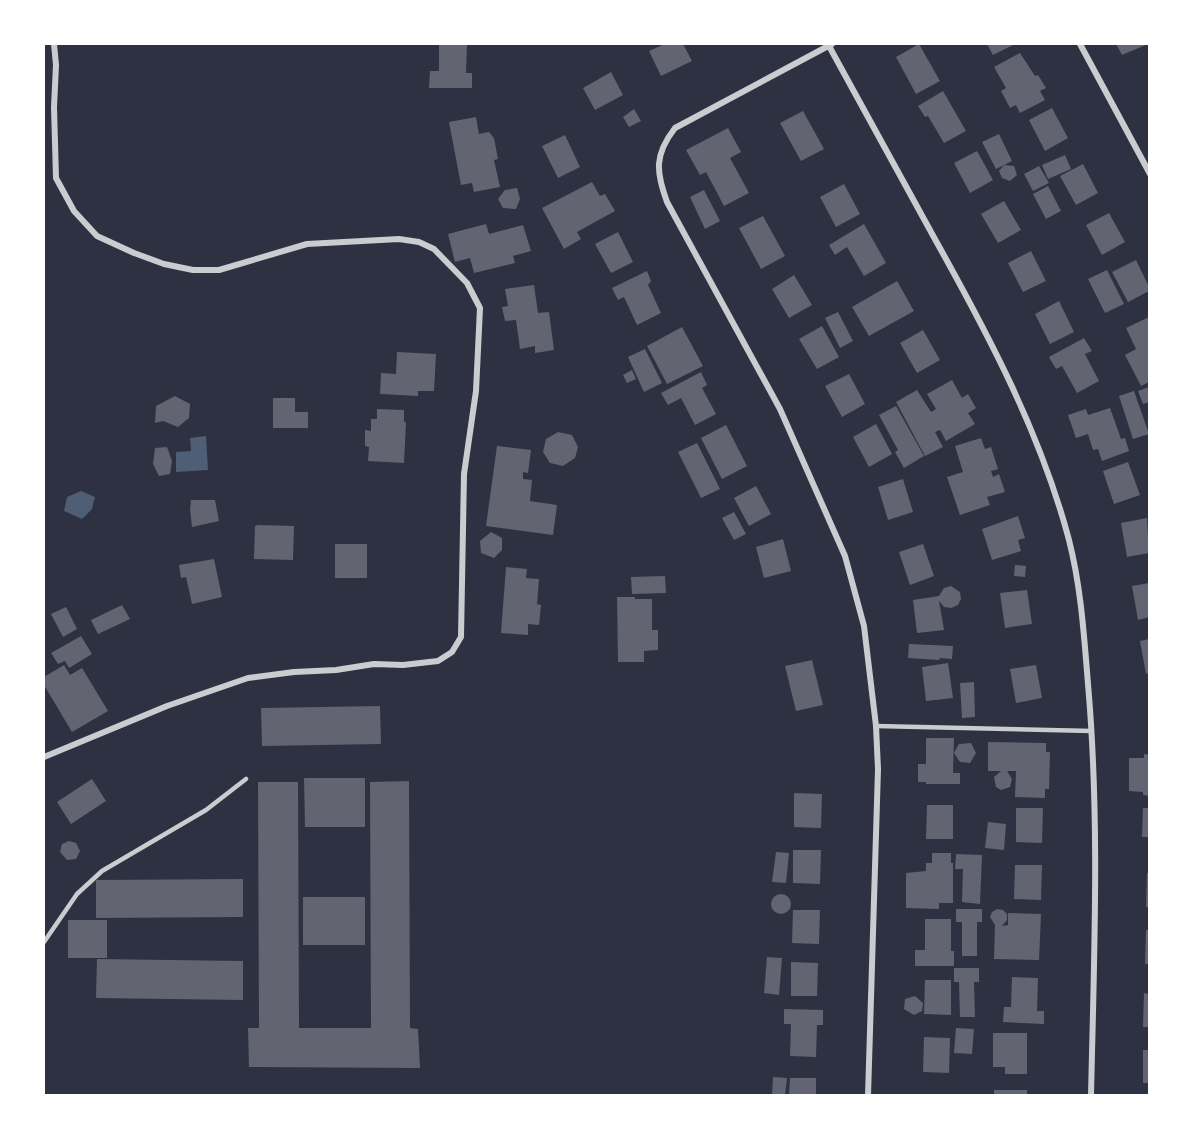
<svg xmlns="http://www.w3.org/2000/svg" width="1193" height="1139" viewBox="0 0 1193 1139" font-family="'Fira Sans',sans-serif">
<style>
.water{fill:#4f5d75}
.building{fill:#626471}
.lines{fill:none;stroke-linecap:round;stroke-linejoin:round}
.service{stroke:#caccd0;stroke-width:4.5}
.minor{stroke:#caccd0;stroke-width:6}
</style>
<rect width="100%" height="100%" fill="#2d3142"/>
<!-- water -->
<path class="water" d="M206 436 208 470 176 472V452L191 451 190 438Z
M81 491 95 497 92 509 82 519 64 511 67 497Z"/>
<!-- building -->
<path class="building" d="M439 44H467L466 73H472V88H429L430 71H439Z
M665 44H683L692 61 661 76 649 51Z
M919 44 940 81 916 94 896 57Z
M987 44H1015L993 55Z
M1116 44H1148L1122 55Z
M1020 53 1035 76 1038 75 1046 88 1040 91 1045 100 1020 113 1016 105 1010 108 1001 91 1006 88 994 67Z
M611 72 623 95 595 110 583 88Z
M943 91 966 131 944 143 928 116 925 117 918 106Z
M1052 108 1068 138 1045 151 1029 120Z
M634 109 641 121 629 127 623 117Z
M803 111 824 149 801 161 780 123Z
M476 117 479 134 489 132 494 138 498 159 494 160 500 187 474 192 472 183 461 185 449 122Z
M728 128 741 152 730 158 749 193 724 206 706 172 700 175 686 150Z
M999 134 1012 161 996 169 982 142Z
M565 135 580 167 558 178 542 146Z
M977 151 993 180 970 193 954 163Z
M1065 155 1071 169 1048 179 1042 165Z
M1083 164 1098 193 1076 205 1060 176Z
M1004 165 1014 166 1017 175 1010 181 1002 178 999 171Z
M1039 166 1049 183 1033 191 1024 174Z
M592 182 600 196 605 194 615 211 577 232 581 239 564 249 542 208Z
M844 184 860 214 836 227 820 197Z
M1048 186 1061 211 1046 219 1033 194Z
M517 188 520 199 516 209 503 208 498 199 505 190Z
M704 190 720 221 705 229 690 197Z
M1004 201 1021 230 998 243 981 214Z
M1109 213 1125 242 1102 255 1086 225Z
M763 216 785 256 761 269 739 228Z
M486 224 489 234 523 225 531 251 513 256 515 263 474 273 470 258 455 262 448 234Z
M864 224 886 263 864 276 847 247 835 255 829 245Z
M618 232 633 262 611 273 595 244Z
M1031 251 1046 281 1023 292 1008 263Z
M1136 260 1149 287V291L1128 302 1112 272Z
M1107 270 1124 304 1105 313 1088 279Z
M647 271 651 281 648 285 661 313 637 325 624 297 618 300 612 288Z
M794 275 812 305 789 318 772 289Z
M897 281 914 311 869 336 852 307Z
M534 285 538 313 549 312 554 350 535 353V346L520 349 516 320 505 321 502 307 508 306 505 289Z
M1059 301 1074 332 1050 344 1035 314Z
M838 312 853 341 840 348 825 318Z
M1149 317V382L1141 386 1125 355 1136 349 1126 328Z
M822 326 839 357 817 369 799 339Z
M682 327 703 366 667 384 647 346Z
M923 330 940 360 917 373 900 343Z
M1084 338 1092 351 1085 354 1099 381 1077 393 1062 366 1056 369 1049 357Z
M645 349 662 383 644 392 628 357Z
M397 352 436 354 434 391H418V396L380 394 381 373 396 374Z
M632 370 636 379 627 383 623 375Z
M701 372 707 385 702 388 716 414 695 425 681 398 668 405 661 393Z
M849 374 865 404 842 417 825 386Z
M952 380 962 398 968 394 976 408 968 413 975 424 946 441 940 430 935 432 943 447 925 456 896 402 917 390 931 412 936 409 927 394Z
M1149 387V402L1143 404 1138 391Z
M1134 391 1149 434 1133 439 1119 396Z
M175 396 190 404 189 418 178 427 163 421 155 423 156 406Z
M273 398H295V412H308V428H273Z
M896 406 924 456 904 468 895 452 898 450 879 415Z
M1110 408 1121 439 1125 438 1129 451 1102 461 1098 449 1093 450 1088 434 1076 438 1068 415 1086 409 1088 415Z
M377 409 404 410V421L406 423 404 463 368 461 369 447 365 446V430L371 431V419H377Z
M876 424 892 454 869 467 853 437Z
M726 425 747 466 722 479 701 438Z
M558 432 572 435 578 447 575 458 563 466 550 463 543 452 546 439Z
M981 438 985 449 991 447 998 469 991 471 993 477 999 474 1005 492 987 497 990 505 960 515 947 477 963 472 955 446Z
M697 443 720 489 701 498 678 452Z
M497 446 531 450 528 473 523 472V479L532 480 530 501 557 505 553 535 486 526Z
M167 447 172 461 170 474 159 476 153 464 155 448Z
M1128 462 1140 495 1114 504 1103 471Z
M903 479 913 512 888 520 878 487Z
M756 486 771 514 749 526 734 498Z
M191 500H215L219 521 192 527 190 509Z
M734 512 746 534 734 540 722 518Z
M1018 516 1025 538 1018 540 1021 551 992 560 982 529Z
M1147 518 1149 553 1127 557 1121 523Z
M258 525 294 526 293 560 254 559 255 526Z
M491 532 502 538V550L494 558 481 553 480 541Z
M783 539 791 571 764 578 756 547Z
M335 544H367V578H335Z
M923 544 934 576 910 585 899 552Z
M214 559 222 597 192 604 186 577 181 578 179 565Z
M1015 565 1026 566 1025 577 1014 576Z
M506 567 527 569 526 578 539 579 537 604 541 605 539 625 528 624V635L501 633Z
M665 576 666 593 632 594 631 577Z
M1149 583V617L1138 620 1132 586Z
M951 586 960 592 961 599 958 605 951 608 944 607 939 601 944 630 917 633 913 600 939 596 944 588Z
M1027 590 1032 624 1005 628 1000 593Z
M617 597H635V599H652V630H658V650L644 651V662H618Z
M122 605 130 619 98 634 91 620Z
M66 607 77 629 63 637 51 614Z
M81 636 92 654 69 668 65 661 58 664 51 653Z
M1149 639V673L1146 674 1140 641Z
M909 644 953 646 952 659 940 658 939 660 908 658Z
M812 660 823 705 796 711 785 666Z
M948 663 953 698 926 701 922 667Z
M64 665 70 675 82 668 108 711 72 732 44 685V677Z
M1036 665 1042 698 1016 703 1010 669Z
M974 682 975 717 962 718 960 683Z
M380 706 381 744 262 746 261 708Z
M926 738H954L953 773H960V784H926V782H918V764H926Z
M988 742 1046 743V752H1050L1049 789H1045V798L1015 797 1016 771H1007L1012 779 1010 787 1001 790 996 787 994 777 1001 771H988Z
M971 743 976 753 970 763 960 762 954 753 959 744Z
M1144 754 1149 755V796L1143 795V792L1129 791V758H1144Z
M304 778H365V827H305Z
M92 779 106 801 71 824 57 802Z
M409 781 410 1028 418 1029 420 1068 249 1067 248 1028H259L258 782H298L299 1028H371L370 782Z
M794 793 822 794 821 828 794 827Z
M927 805H953V839H926Z
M1016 808H1043L1042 843 1016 842Z
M1143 808H1149V837H1142Z
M988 822 1006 824 1004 850 985 848Z
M69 841 76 843 80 851 76 859 67 860 60 852 62 844Z
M793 850H821L820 884 793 883Z
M776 852 789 853 786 883 772 882Z
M932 853H951V863H953V903H939V909L906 908V873L926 871V863H932Z
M956 854 982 855 980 904 962 902 963 869H955Z
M1015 865H1042L1041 900 1014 899Z
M1147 873H1149V907H1146Z
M243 879V917L96 918V880Z
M771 904a10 10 0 1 1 20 0a10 10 0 1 1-20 0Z
M303 897H365V945H303Z
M956 909H982V922H977V956H962V922H956Z
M997 909 1003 910 1007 914V920L1002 926 1008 925V913L1041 914 1039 960 994 959 995 925 990 917 992 912Z
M793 910H820L819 944 792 943Z
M925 919H951V951H954V966H915V950H925Z
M68 920H107V958H68Z
M1146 930H1149V964H1145Z
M767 957 782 958 779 995 764 993Z
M97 959 243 961V1000L96 998Z
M791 962 818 963 817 996H791Z
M954 968H979V982H974L975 1017H960L959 982H954Z
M1012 977 1038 978 1037 1011H1044V1024L1003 1022 1004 1007H1011Z
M925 980H951V1015L924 1014Z
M1144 993 1149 994V1027H1143Z
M915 996 923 1003 922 1011 914 1015 904 1009 905 999Z
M784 1009 823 1010V1025H817L816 1057 790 1056 791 1024H784Z
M956 1028 974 1029 972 1054 954 1053Z
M993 1033H1027V1074H1005V1067H993Z
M924 1037 950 1038 949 1073 923 1072Z
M1143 1050H1149V1083H1143Z
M773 1077 787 1078 785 1095H772Z
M790 1078H816V1095H789Z
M994 1090H1027V1095H994Z"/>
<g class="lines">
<!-- service -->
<path class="service" d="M876 726 1092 731
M44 942 77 894 102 871 206 810 246 779"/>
<!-- minor -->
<path class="minor" d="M832 44 675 128C654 155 656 172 667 202L780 409 845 556 864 626 876 726 878 769 868 1096
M1080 44 1150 174
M829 46C865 111 900 176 936 241 989 336 1041 434 1069 540 1081 587 1084 635 1088 684 1100 821 1094 958 1091 1096
M44 757 167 706 248 678 294 672 336 670 374 664 403 665 438 661 452 652 461 637 464 474 476 391 480 308 467 283 434 249 419 242 399 239 307 244 219 270H193L164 264 134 253 97 236 74 211 56 178 54 107 56 65 54 44"/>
</g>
<!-- border -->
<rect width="1193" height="1139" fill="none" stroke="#ffffff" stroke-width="90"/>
</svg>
